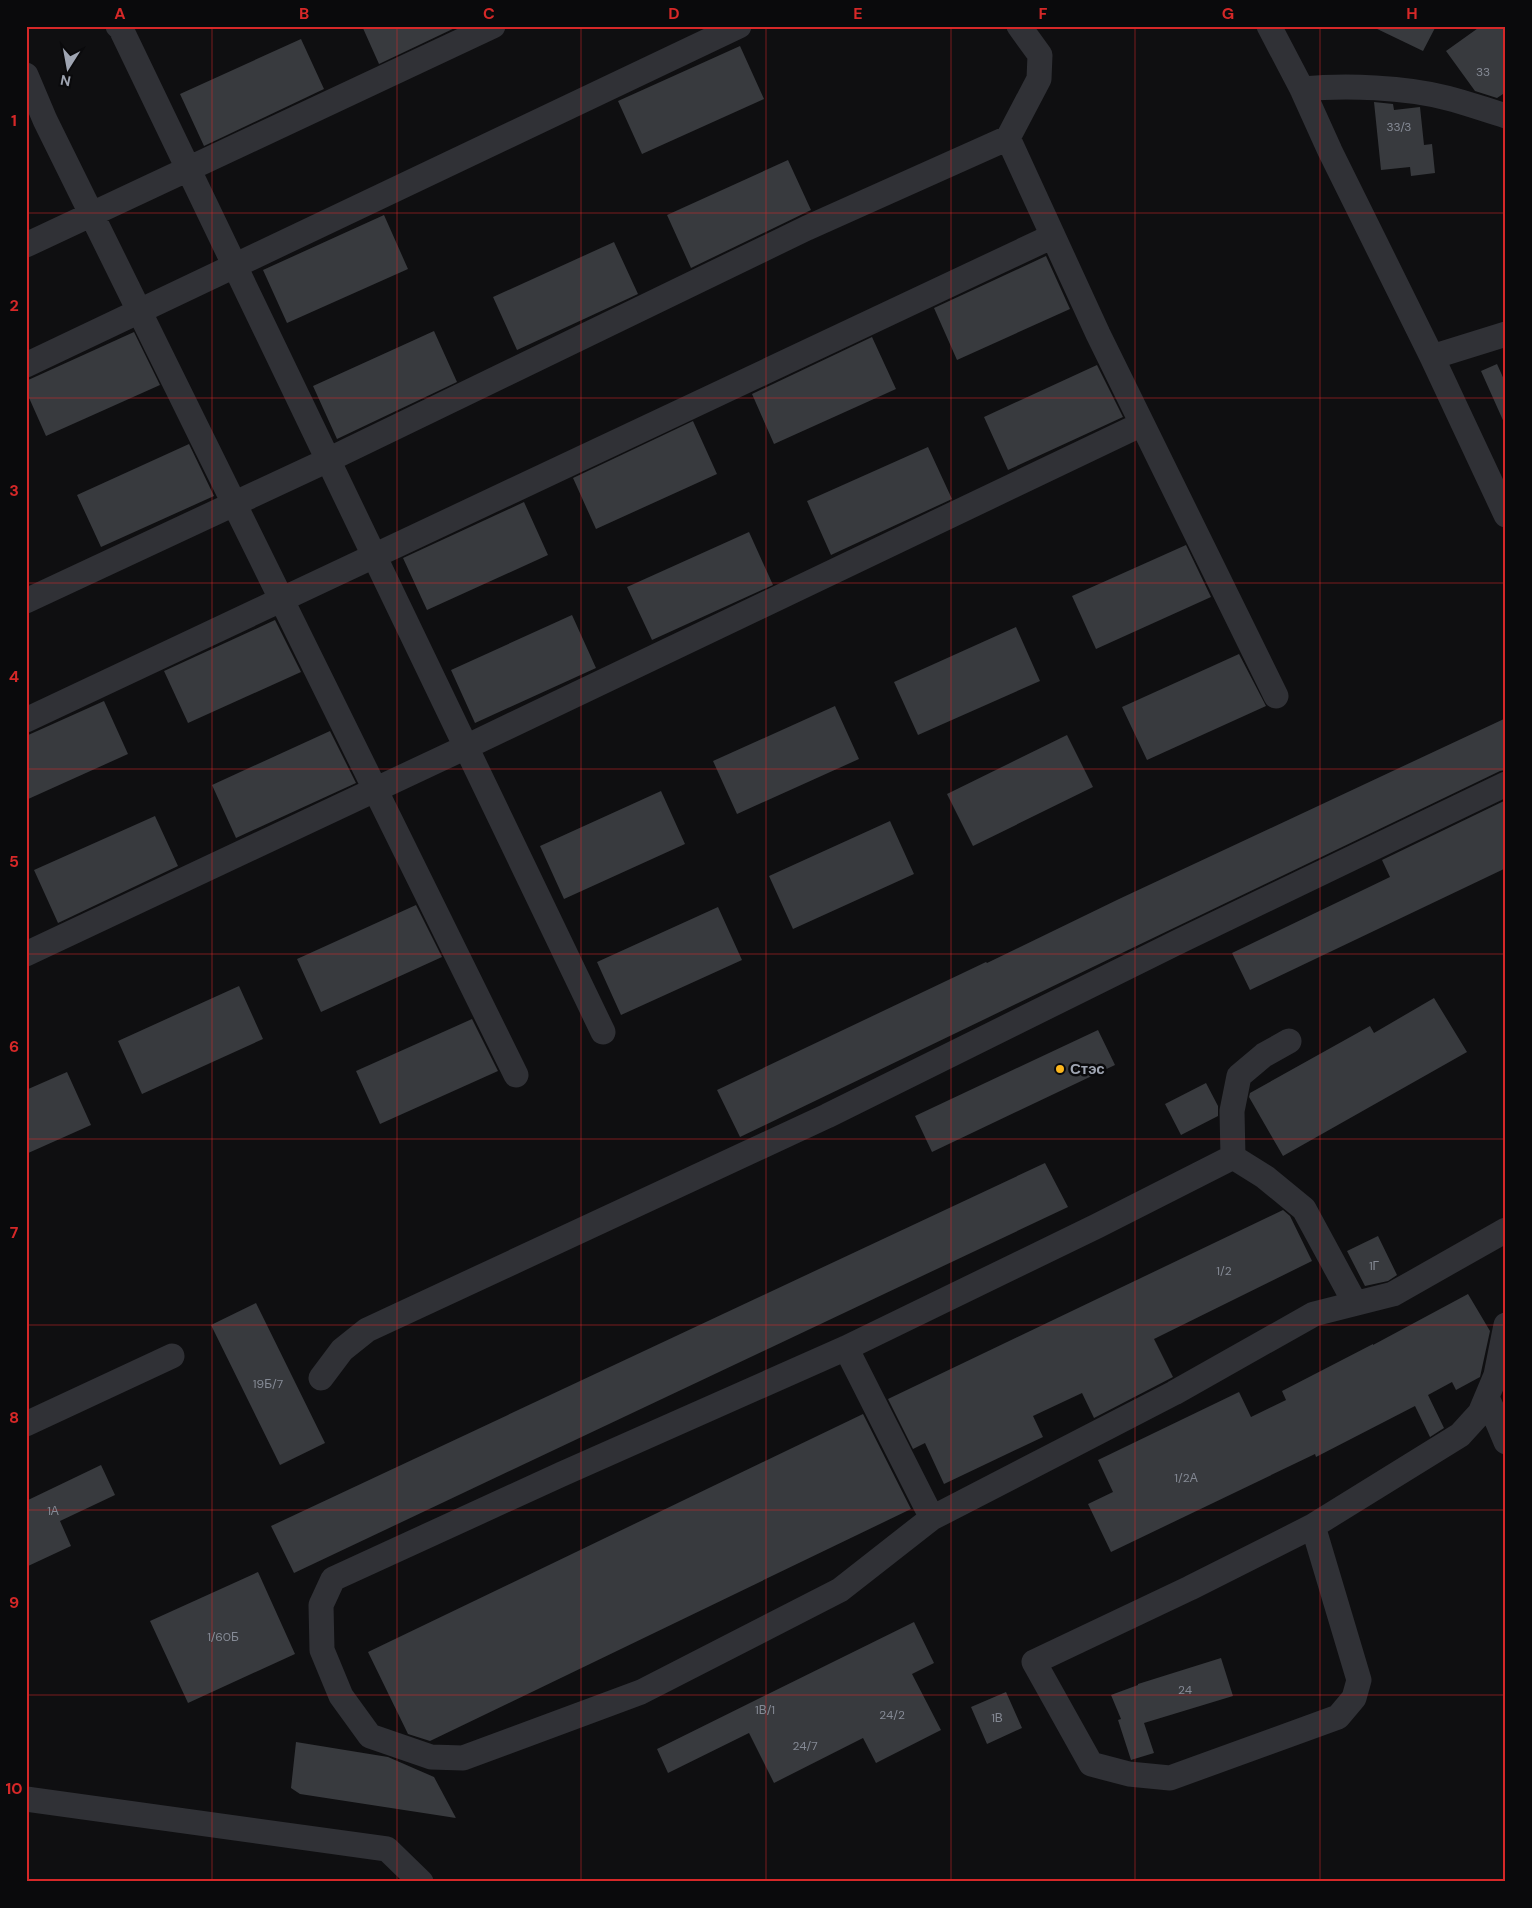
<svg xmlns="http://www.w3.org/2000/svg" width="1532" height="1908" viewBox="0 0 1532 1908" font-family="'DM Sans',sans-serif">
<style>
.building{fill:#383a3e}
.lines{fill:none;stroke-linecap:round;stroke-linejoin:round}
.minor{stroke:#303136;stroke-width:25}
.grid{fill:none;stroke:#d62828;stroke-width:1;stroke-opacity:0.55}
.poi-dot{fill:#fcb61c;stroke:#0a0a0c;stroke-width:2}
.labels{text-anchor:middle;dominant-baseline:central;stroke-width:5;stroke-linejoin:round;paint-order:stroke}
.number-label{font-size:12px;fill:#858a95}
.poi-label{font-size:15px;font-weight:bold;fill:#9fa5b2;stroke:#0a0a0c;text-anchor:start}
.neatline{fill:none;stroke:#d62828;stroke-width:2}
.grid-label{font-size:16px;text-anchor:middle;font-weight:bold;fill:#d62828}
</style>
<rect width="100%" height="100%" fill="#0f0f11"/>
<!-- building -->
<path class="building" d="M362 26H459L379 64Z
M1371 26H1436L1423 51Z
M1481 26H1506V92L1497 98 1475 91 1446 51Z
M301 39 324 89 204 146 180 94Z
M740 46 764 99 642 154 618 101Z
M1374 102 1393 104 1394 110 1420 107 1424 145 1432 144 1435 173 1411 176 1410 167 1381 170Z
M788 160 811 210 691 268 667 215Z
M384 215 408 269 287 323 263 270Z
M614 242 638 294 517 350 493 297Z
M1046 256 1070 309 957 360 934 308Z
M434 331 457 382 337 439 313 386Z
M134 332 160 385 46 436 26 391V381Z
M872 337 896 389 774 444 752 394Z
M1497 364 1506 384V427L1481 371Z
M1097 365 1123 417 1008 470 984 417Z
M693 421 717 474 596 529 573 478Z
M189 444 214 496 101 547 77 495Z
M928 447 952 499 831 555 807 501Z
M524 502 548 555 427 610 403 558Z
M749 532 773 585 652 640 627 587Z
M1186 545 1211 597 1096 649 1072 596Z
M572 615 596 668 475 723 451 670Z
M275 620 301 672 188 723 164 671Z
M1016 627 1040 681 918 735 894 682Z
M1239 654 1266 706 1147 760 1122 707Z
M104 701 128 754 26 800V736Z
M835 706 859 759 737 814 713 761Z
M1506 718V770L1500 771 740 1137 717 1090 986 962 987 963 1119 899Z
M330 731 356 783 236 838 212 785Z
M1067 735 1093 787 973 846 947 794Z
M661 791 685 844 564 899 540 846Z
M1506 800V868L1250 990 1232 953 1390 877 1382 860Z
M155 816 178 866 58 923 34 870Z
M890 821 914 874 793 929 769 876Z
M416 905 442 957 321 1012 297 959Z
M718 907 742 960 621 1015 597 962Z
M239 986 263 1039 142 1094 118 1041Z
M1434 998 1467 1052 1283 1156 1249 1097 1250 1093 1370 1026 1374 1033Z
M472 1019 498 1071 380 1124 356 1071Z
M1098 1030 1115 1065 932 1152 915 1116Z
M67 1072 91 1125 26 1154V1090Z
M1206 1083 1218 1106V1116L1181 1135 1165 1104Z
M1045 1163 1068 1207 294 1573 271 1526Z
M1283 1210 1290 1216 1312 1261 1154 1339 1173 1377 1094 1418 1082 1393 1033 1416 1043 1437 944 1484 925 1443 913 1449 888 1399Z
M1378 1236 1397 1275 1388 1281 1365 1286 1347 1251Z
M1468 1294 1490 1331 1480 1377 1456 1390 1452 1382 1428 1395 1444 1428 1430 1437 1415 1406 1316 1457 1315 1454 1111 1552 1088 1504 1113 1492 1098 1460 1239 1392 1251 1417 1286 1400 1282 1391 1373 1344V1345Z
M256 1303 325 1443 280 1465 211 1325Z
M863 1414 911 1509 430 1741 408 1734 368 1652Z
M101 1465 115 1495 60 1521 71 1546 26 1567V1501Z
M258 1572 295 1654 188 1703 150 1621Z
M914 1622 934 1663 912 1674 941 1730 876 1763 863 1738 774 1783 749 1733 668 1773 657 1749Z
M1221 1658 1233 1696 1144 1723 1154 1753 1131 1760 1118 1720 1121 1719 1111 1695 1138 1685V1684Z
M1006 1692 1022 1728 987 1744 971 1707Z
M296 1742 388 1757 434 1777 456 1818 300 1794 291 1788Z"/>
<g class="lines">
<!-- minor -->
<path class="minor" d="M118 26 121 29 603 1032
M1019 26 1040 55 1039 79 1008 138 1098 334 1276 696
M1269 26 1302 89 1330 151 1432 357 1506 515
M26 75 45 120 516 1075
M1302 89C1346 85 1405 87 1447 98 1467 103 1486 110 1506 116
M26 245 493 26
M1432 357 1506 334
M26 365 739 26
M26 601 328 460 807 228 1008 138
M26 720 1053 236
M26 954 466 747 1142 424
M1233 1157 1097 1226 846 1348 562 1474 333 1579 321 1605 322 1650 341 1696 370 1736 431 1757 463 1758 641 1692 840 1590 932 1518 1174 1393 1314 1314 1393 1294 1506 1230
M1233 1157 1265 1177 1304 1209 1355 1303
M1233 1157 1232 1111 1239 1076 1264 1055 1289 1041
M846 1348 932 1518
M321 1378 342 1350 367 1330 827 1116 1180 941 1506 784
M1487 1397 1506 1442
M26 1424 172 1356
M1313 1526 1359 1680 1354 1698 1338 1717 1170 1778 1129 1774 1091 1764 1034 1662 1190 1588 1313 1526 1460 1435 1480 1413 1496 1375 1506 1325
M26 1799 387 1849 421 1882"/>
</g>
<!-- grid -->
<path class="grid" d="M212 26V1882M397 26V1882M581 26V1882M766 26V1882M951 26V1882M1135 26V1882M1320 26V1882M26 213H1506M26 398H1506M26 583H1506M26 769H1506M26 954H1506M26 1139H1506M26 1325H1506M26 1510H1506M26 1695H1506"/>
<!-- markers -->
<circle class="poi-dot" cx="1060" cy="1069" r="5"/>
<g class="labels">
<!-- number labels -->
<g class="number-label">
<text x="1483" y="72">33</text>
<text x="1399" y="127">33/3</text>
<text x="1374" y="1266">1Г</text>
<text x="1224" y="1271">1/2</text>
<text x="268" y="1384">19Б/7</text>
<text x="1186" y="1478">1/2А</text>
<text x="53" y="1511">1А</text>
<text x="223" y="1637">1/60Б</text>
<text x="1185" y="1690">24</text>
<text x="765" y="1710">1В/1</text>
<text x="892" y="1715">24/2</text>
<text x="997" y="1718">1В</text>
<text x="805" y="1746">24/7</text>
</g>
<!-- poi labels -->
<g class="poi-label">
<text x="1070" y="1069">Стэс</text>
</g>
</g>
<!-- border -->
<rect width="1532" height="1908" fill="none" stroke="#0a0a0c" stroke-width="55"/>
<!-- north arrow -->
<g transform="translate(68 68) rotate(191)" stroke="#0a0a0c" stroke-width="4" paint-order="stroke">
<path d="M0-4L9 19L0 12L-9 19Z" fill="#9fa5b2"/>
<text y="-8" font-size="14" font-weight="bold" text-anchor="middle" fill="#9fa5b2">N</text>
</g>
<rect x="28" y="28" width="1476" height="1852" class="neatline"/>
<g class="grid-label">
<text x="120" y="19">A</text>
<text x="304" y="19">B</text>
<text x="489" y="19">C</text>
<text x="674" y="19">D</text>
<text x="858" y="19">E</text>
<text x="1043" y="19">F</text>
<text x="1228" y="19">G</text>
<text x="1412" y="19">H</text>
<text x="14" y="126">1</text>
<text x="14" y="311">2</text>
<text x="14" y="496">3</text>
<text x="14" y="682">4</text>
<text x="14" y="867">5</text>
<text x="14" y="1052">6</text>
<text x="14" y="1238">7</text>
<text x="14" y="1423">8</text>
<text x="14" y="1608">9</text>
<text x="14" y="1794">10</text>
</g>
</svg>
